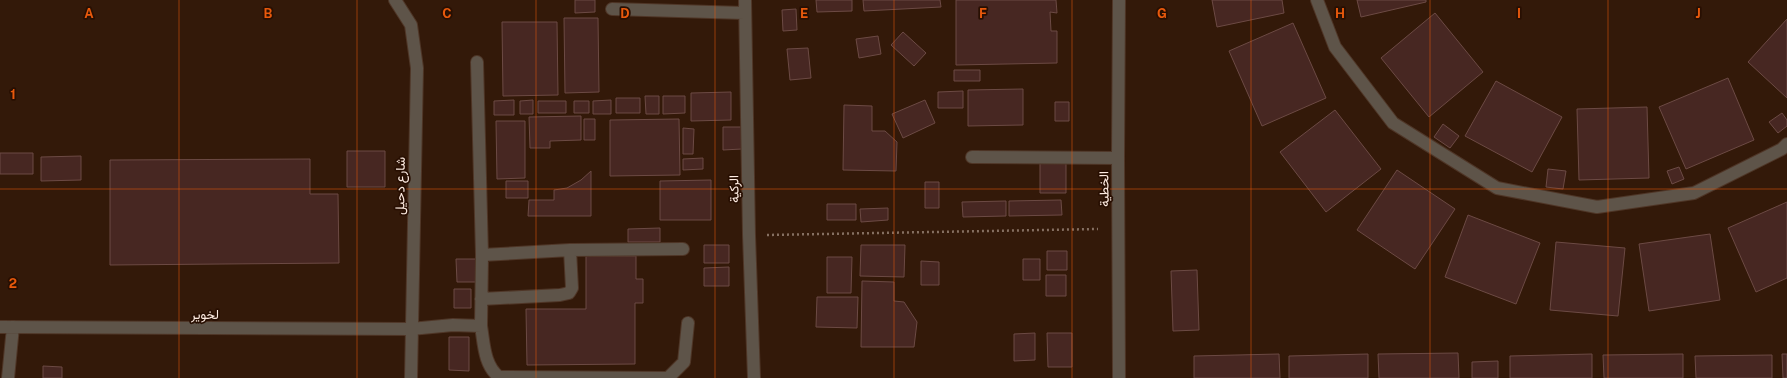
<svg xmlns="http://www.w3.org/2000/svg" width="1787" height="378" viewBox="0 0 1787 378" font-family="'Public Sans',Vazirmatn,sans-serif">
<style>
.building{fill:#472722;stroke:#6c4a44}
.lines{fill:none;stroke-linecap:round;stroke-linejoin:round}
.minor-casing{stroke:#4f3627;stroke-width:14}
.path{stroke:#867062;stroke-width:2.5;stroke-dasharray:2 3;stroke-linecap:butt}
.minor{stroke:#5e5449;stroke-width:12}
.grid{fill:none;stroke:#e8590c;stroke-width:1;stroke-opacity:0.55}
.labels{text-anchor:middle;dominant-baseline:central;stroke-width:3.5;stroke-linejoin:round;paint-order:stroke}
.street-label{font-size:13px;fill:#fdebe1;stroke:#280f02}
.grid-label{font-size:13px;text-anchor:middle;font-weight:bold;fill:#e8590c;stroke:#280f02;stroke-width:3.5;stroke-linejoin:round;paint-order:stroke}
</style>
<rect width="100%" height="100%" fill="#331909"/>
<!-- building -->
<path class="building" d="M575 0H595V12L575 13Z
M816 0H852V11L817 12Z
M863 0H940L941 7 864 11Z
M956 0H1056L1057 13 1050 12 1051 31H1057V63L956 65Z
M1212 0H1282L1284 13 1217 27Z
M1357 0H1426V2L1361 17Z
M796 9 797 30 783 31 782 10Z
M1435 13 1483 72 1429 117 1381 58Z
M564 18H598L599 92 565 93Z
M1787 19V98L1748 62Z
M502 22H557L558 95 503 96Z
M1293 23 1326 98 1262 126 1229 51Z
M903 32 926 53 914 66 891 45Z
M878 36 881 54 859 58 856 39Z
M808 48 811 78 790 80 787 49Z
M954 70H980V81H954Z
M1728 78 1754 140 1686 169 1659 107Z
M1496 81 1562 117 1532 172 1465 136Z
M1023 89V125L968 126V90Z
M963 91V108H938V92Z
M731 92V120L691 121V93Z
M645 96H659V114H646Z
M663 96H685V113L663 114Z
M616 98H640V113H616Z
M514 100V115H494V101Z
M533 100V114H520V101Z
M611 100V114H593V101Z
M925 100 935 123 903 138 892 114Z
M538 101H566V113H538Z
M574 101H589V113H574Z
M1055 102H1069V121H1055Z
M844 105 872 106V131H885L897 142 896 171 843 170Z
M1647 107 1649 178 1579 180 1577 109Z
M1335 110 1381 169 1326 212 1280 152Z
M1782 113 1787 120V126L1778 133 1769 122Z
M581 116V140L550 141V148H530L529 117Z
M584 119H595V140H584Z
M679 119 680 175 610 176V120Z
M496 121H525V178L497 179Z
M1443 124 1459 136 1450 148 1434 137Z
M723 127H742V149L723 150Z
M683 128 694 129 693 154H683Z
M347 151H385V187H347Z
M0 153H33V174H0Z
M81 156V180L41 181V157Z
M703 158V169L683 170V159Z
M1066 158V193H1040V159Z
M310 159V194H338L339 263 110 265V160Z
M1679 167 1684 179 1672 184 1667 171Z
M1548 169 1566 171 1563 189 1546 187Z
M1397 170 1455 209 1415 269 1357 230Z
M591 171V216H528L529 200H554V190L567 188 581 180Z
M711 180V220H660V181Z
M506 181H528V198H506Z
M925 182H939V208H925Z
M1061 200 1062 215 1009 216V201Z
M1006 201V216L963 217 962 202Z
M1787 202V278L1756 292 1728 228Z
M827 204H856V220H827Z
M888 208V220L861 222 860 209Z
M1468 215 1540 243 1516 304 1445 277Z
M660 228V242H628V229Z
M1710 234 1720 300 1649 311 1639 244Z
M1556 242 1625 248 1618 316 1550 310Z
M704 245H729V263H704Z
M861 245H905L904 277 860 276Z
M1047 251H1067V270H1047Z
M586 256H636V279H643V303H635V364L527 365 526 309H586Z
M827 257H852L851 293H827Z
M456 259H478V282H457Z
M1023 259H1040V280H1023Z
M921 261 939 262V285H921Z
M729 267V286H704V268Z
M1197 270 1199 330 1173 331 1171 271Z
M1046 275H1066V296H1046Z
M862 281 894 282V301L904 302 917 322 914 347H861Z
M454 289H471V308H454Z
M817 297H858L857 328 816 327Z
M1035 333V360L1014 361V334Z
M1047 333H1072V367H1048Z
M449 337H469V371L449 370Z
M1458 353 1459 378H1379L1378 354Z
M1279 354 1280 378H1194V356Z
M1368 354V378H1289V356Z
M1592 354V378H1510V356Z
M1683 354V378H1604L1603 355Z
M1782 354H1787V378H1783Z
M1772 355V378H1696L1695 356Z
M1498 361V378H1472V362Z
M43 366 62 367V378H43Z"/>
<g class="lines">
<defs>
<path id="minor" d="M395 0 411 25 417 68 411 378
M745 0 749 235 754 378
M1119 0 1118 158 1119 378
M1317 0 1335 47 1393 123 1497 188 1597 207 1694 193 1782 149 1787 144
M612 9 744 13
M477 62 482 255 481 326
M972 157 1118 158
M570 250 683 249
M481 299 560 295 569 293 572 288 570 250 482 255
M0 327 411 329 453 325 481 326C484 344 484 365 499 377L668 378 684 362 688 323
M8 378 13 327"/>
</defs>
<!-- minor casing -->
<use href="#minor" class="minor-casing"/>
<!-- path -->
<path class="path" d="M767 235 1098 229"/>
<!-- minor -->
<use href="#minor" class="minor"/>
</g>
<!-- grid -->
<path class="grid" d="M179 0V378M357 0V378M536 0V378M715 0V378M894 0V378M1072 0V378M1251 0V378M1430 0V378M1608 0V378M0 189H1787"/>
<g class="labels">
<!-- street labels -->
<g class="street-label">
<text transform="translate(400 186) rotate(-89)">شارع دحيل</text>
<text transform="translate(734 189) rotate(-91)">الركية</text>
<text transform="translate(1104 189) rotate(-91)">الخطية</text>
<text x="205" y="314">لخوير</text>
</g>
</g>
<g class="grid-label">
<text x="89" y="18">A</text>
<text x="268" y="18">B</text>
<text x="447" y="18">C</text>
<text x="625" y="18">D</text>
<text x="804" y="18">E</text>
<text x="983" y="18">F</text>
<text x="1162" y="18">G</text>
<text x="1340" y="18">H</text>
<text x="1519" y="18">I</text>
<text x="1698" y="18">J</text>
<text x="13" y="99">1</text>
<text x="13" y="288">2</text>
</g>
</svg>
